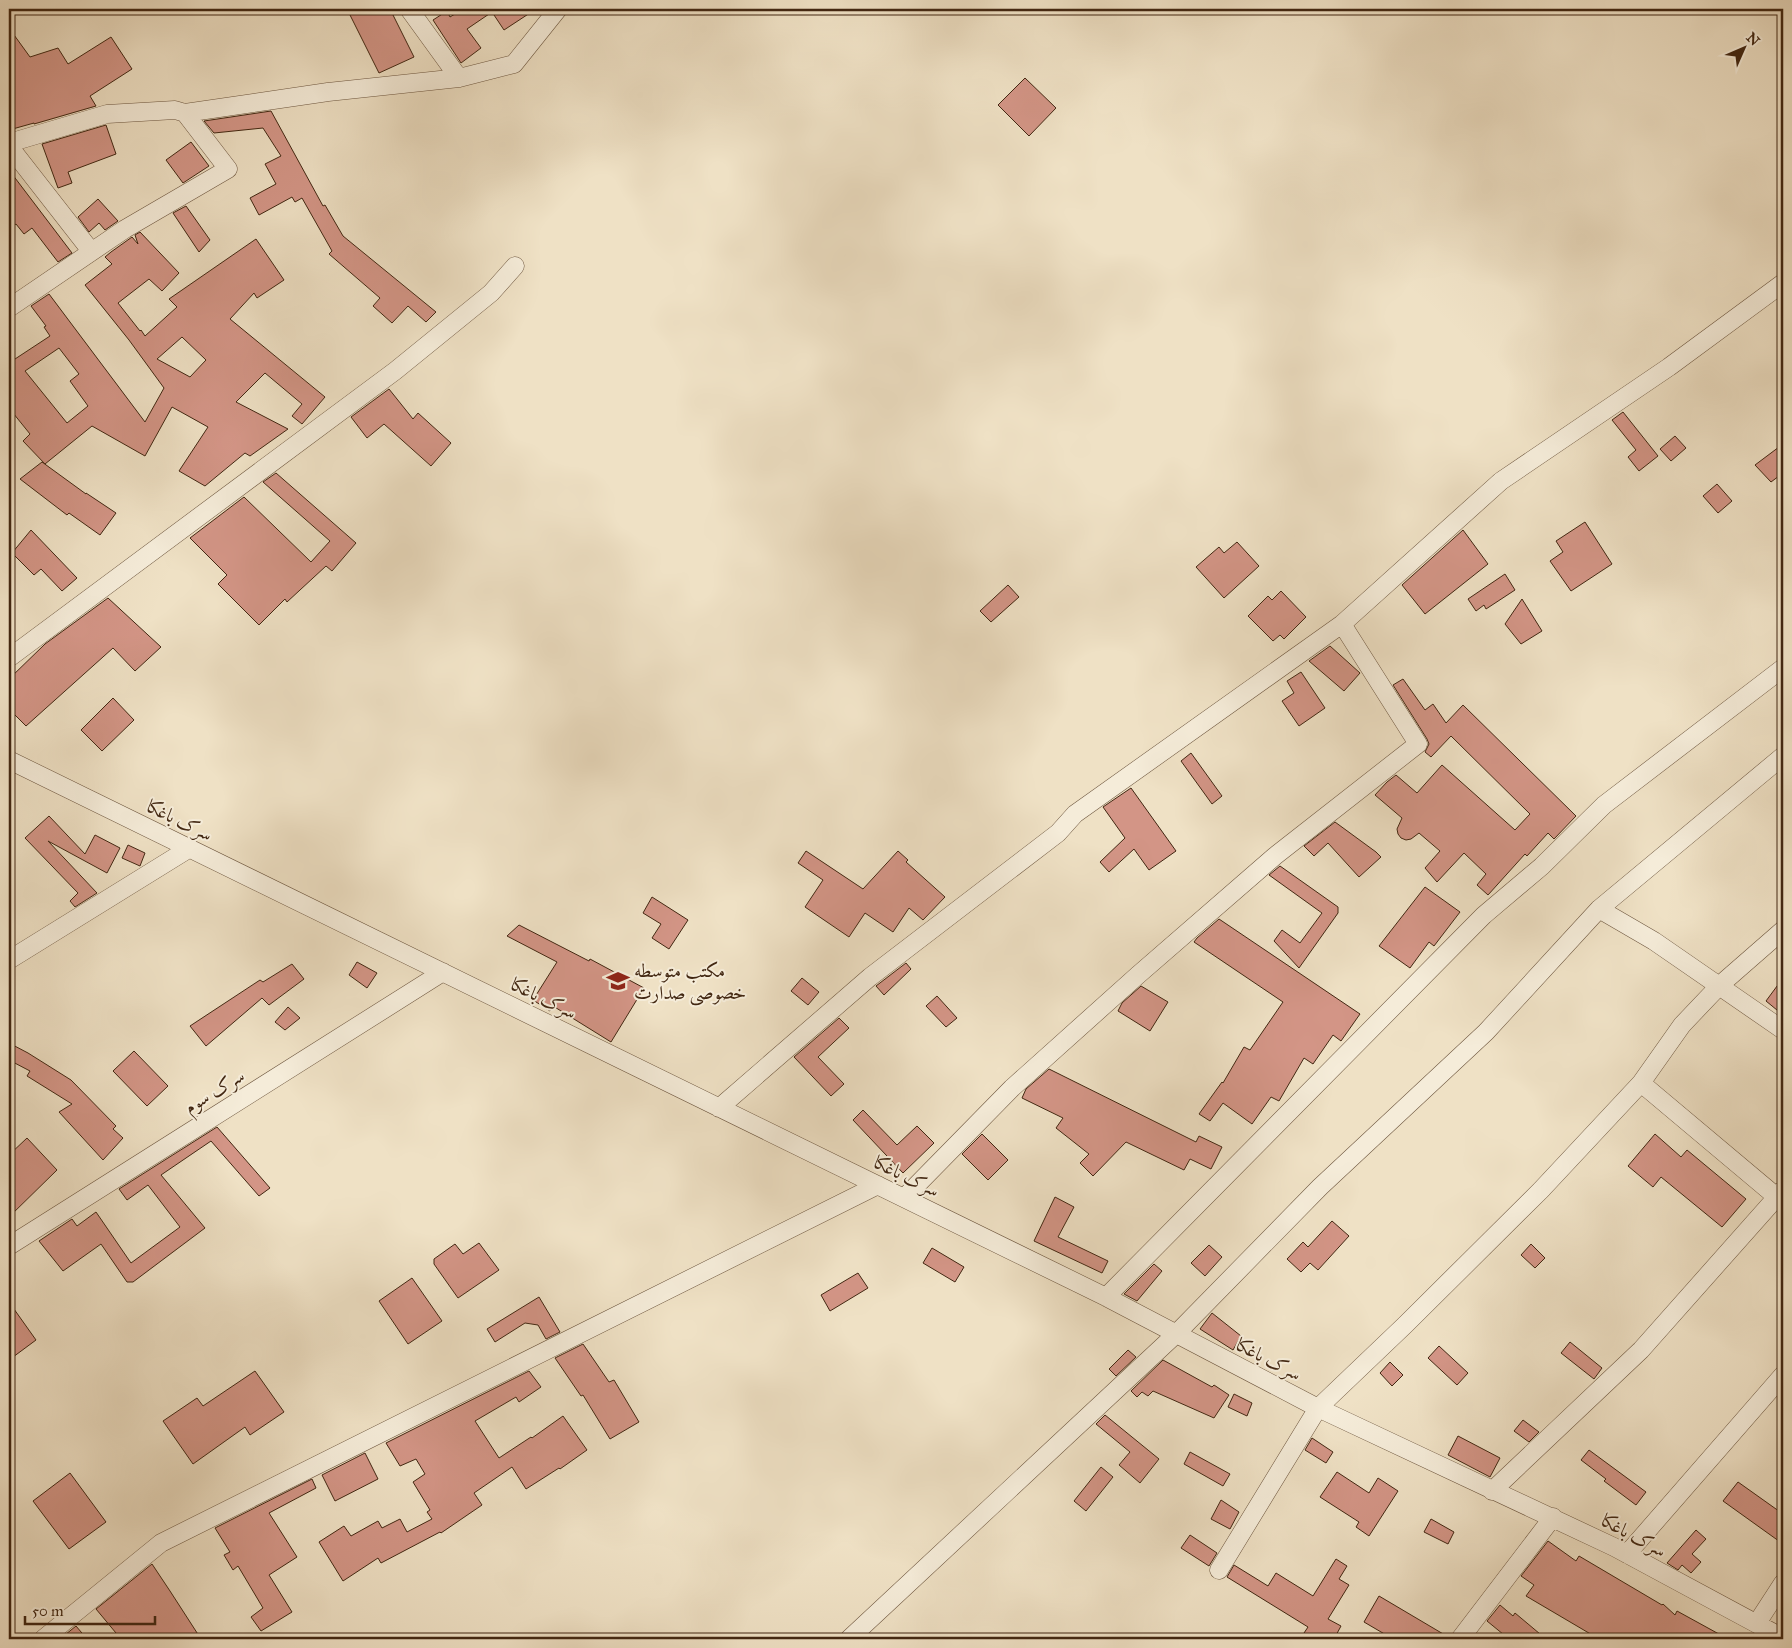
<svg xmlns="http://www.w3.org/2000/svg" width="1792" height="1648" viewBox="0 0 1792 1648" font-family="'IM FELL Great Primer',Amiri,serif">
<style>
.building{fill:#d39586;stroke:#422712;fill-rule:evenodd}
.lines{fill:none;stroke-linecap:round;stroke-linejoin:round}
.minor-casing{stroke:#6d563f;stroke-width:19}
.minor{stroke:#f5ecd9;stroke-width:18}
.labels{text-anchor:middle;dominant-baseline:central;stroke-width:4;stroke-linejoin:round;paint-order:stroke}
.street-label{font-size:19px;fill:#422712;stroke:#f5ecd9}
.poi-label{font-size:19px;fill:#422712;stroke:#f5ecd9;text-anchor:start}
</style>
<rect width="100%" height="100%" fill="#efe1c5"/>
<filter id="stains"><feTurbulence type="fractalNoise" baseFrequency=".004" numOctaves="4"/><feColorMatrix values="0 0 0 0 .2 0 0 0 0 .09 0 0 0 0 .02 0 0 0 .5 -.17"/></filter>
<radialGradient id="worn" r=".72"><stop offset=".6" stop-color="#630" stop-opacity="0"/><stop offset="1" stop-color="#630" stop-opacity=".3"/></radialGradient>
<!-- building -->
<path class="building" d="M347 9H390L414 57 379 73Z
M463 9H536L504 30 492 12 467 29 481 48 461 63 433 20 447 11 450 17Z
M9 28 30 57 58 48 68 64 111 37 132 69 90 96 96 106 34 124V123L9 130Z
M1025 78 1056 108 1029 136 998 105Z
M271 111 323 206 325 205 343 236 436 312 426 322 408 306 392 323 373 306 380 298 329 254 332 251 302 198 295 202 292 197 259 215 250 198 276 184 265 164 281 156 263 128 214 133 204 121Z
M106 125 116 154 68 172 72 183 58 188 42 144Z
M191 142 209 166 183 183 166 160Z
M9 170 72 253 58 262 32 228 24 234 16 224 9 229Z
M98 199 118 221 105 230 99 223 89 232 78 217Z
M186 206 210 240 199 252 173 213Z
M140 232 179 273 162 291 149 279 118 303 140 331 141 330 145 336 177 307 169 299 256 239 284 280 257 298 254 293 230 319 325 397 302 424 292 416 302 404 265 373 236 402 288 429 250 456 245 453 205 486 179 471 208 427 172 407 145 456 92 426 45 464 23 441 30 434 9 408V351L15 359 50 336 44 327 46 326 31 306 49 294 145 422 164 388 129 340 85 285 112 264 105 257 111 252 132 237 138 244 135 235ZM182 337 206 360 190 377 157 359ZM59 348 79 374 70 381 88 406 67 423 25 371Z
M389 389 413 419 418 413 451 443 431 466 384 424 367 438 351 417Z
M1623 412 1658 456 1639 471 1628 457 1636 450 1612 420Z
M1675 436 1686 448 1671 461 1660 449Z
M1783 444V473L1771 482 1755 465Z
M42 462 86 494V493L116 513 100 535 69 513 67 515 20 479Z
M276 473 356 543 332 571 326 566 287 602 285 599 259 625 218 584 227 575 190 538 244 497 311 562 330 541 263 482Z
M1717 484 1732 501 1718 513 1703 496Z
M1585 522 1612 564 1571 591 1550 561 1563 552 1556 541Z
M31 530 77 578 62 591 41 569 34 575 12 553Z
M1463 530 1488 564 1425 614 1402 585Z
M1237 542 1259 566 1224 598 1196 567 1219 547 1224 553Z
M1505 574 1515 590 1486 609 1484 605 1476 611 1468 599Z
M1008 585 1019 597 991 622 980 611Z
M1281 591 1306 617 1284 639 1280 635 1273 641 1248 616 1268 596 1272 600Z
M108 598 161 647 135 671 113 648 26 726 9 709V679L45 644Z
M1522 599 1542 631 1521 644 1505 624Z
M1330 646 1360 673 1344 691 1309 661Z
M1301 672 1325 708 1299 726 1282 701 1294 693 1287 681Z
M1403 679 1425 710 1433 704 1446 723 1463 705 1576 816 1554 839 1548 833 1527 856 1525 854 1488 895 1477 885 1486 874 1464 853 1437 882 1425 868 1440 851 1419 833 1411 839 1406 840 1401 838 1398 834 1397 829 1402 818 1375 795 1387 782 1396 775 1417 793 1442 765 1515 830 1530 814 1451 736 1431 757 1425 752 1429 744 1427 739 1393 685Z
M113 698 134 720 102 751 81 730Z
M1191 753 1222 796 1212 804 1181 761Z
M1131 788 1176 851 1149 870 1134 849 1109 872 1100 862 1125 838 1103 807Z
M49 816 85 854 95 835 120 848 107 873 48 841 97 893 75 907 70 901 78 893 25 838Z
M1335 822 1376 852 1381 857 1359 877 1328 843 1314 856 1304 846Z
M128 845 145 853 140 866 122 858Z
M806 851 863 889 898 851 908 860 906 862 945 897 923 920 909 908 893 932 865 913 849 937 805 907 823 880 798 863Z
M1280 866 1338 907V913L1299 968 1274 941 1282 930 1300 943 1322 913 1269 875Z
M1425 887 1460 912 1434 946 1429 942 1410 968 1379 946Z
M652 897 688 920 669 949 652 938 661 924 643 913Z
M1219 919 1360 1014 1341 1041 1333 1035 1313 1064 1304 1058 1279 1101 1271 1097 1252 1124 1223 1103 1210 1121 1199 1114 1222 1082 1223 1083 1244 1047 1250 1050 1283 1002 1194 942 1197 938Z
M519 925 589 961 590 959 644 988 611 1042 553 1006 550 1011 533 1000 557 962 507 936Z
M357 962 377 973 367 988 349 975Z
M906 963 911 969 884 995 876 986Z
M292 964 304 979 269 1005 262 998 206 1046 190 1026 260 980 263 982Z
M802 978 819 992 808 1005 791 991Z
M1783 978V1015L1766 1001Z
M1141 986 1168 1002 1150 1031 1118 1011 1122 1003Z
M937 996 957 1018 946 1027 926 1006Z
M288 1007 300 1018 285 1030 275 1022Z
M839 1018 849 1028 818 1057 844 1084 831 1096 794 1057Z
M9 1043 28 1053 71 1080 116 1126 113 1129 123 1138 103 1160 59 1112 72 1104 27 1076 30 1071 9 1060Z
M134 1051 168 1086 147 1106 113 1071Z
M1049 1069 1196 1142 1199 1136 1222 1147 1211 1169 1190 1159 1184 1170 1126 1142 1093 1176 1080 1163 1089 1154 1056 1128 1063 1118 1022 1098 1026 1089Z
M863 1110 897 1145 917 1126 934 1143 903 1173 853 1120Z
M217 1127 270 1188 259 1196 211 1141 161 1175 205 1228 133 1282H127L101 1244 63 1271 39 1241 72 1219 77 1226 96 1212 131 1263 180 1227 148 1185 127 1200 119 1189Z
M982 1134 1008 1160 988 1180 962 1154Z
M1655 1134 1681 1157 1687 1150 1746 1199 1722 1227 1661 1177 1653 1187 1628 1166Z
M27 1138 57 1170 9 1217V1155Z
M1055 1197 1074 1207 1058 1237 1108 1261 1102 1273 1034 1241Z
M1332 1221 1349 1236 1318 1270 1310 1263 1301 1272 1287 1259 1303 1242 1308 1247Z
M479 1243 499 1270 458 1298 434 1264V1259L455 1244 463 1254Z
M1531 1244 1545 1258 1535 1268 1521 1255Z
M1209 1245 1222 1257 1205 1276 1191 1263Z
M932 1248 964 1267 955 1282 923 1263Z
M1154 1264 1162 1271 1137 1301 1124 1294Z
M858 1273 868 1288 830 1311 821 1295Z
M412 1278 442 1321 408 1344 379 1301Z
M539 1297 560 1332 546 1339 538 1325 525 1323 495 1342 487 1329Z
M9 1302 36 1340 9 1360Z
M1212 1313 1241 1336 1233 1350 1200 1329Z
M1570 1342 1602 1368 1594 1379 1561 1353Z
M583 1344 609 1382 614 1380 639 1422 610 1439 583 1395 581 1396 555 1358Z
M1439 1346 1468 1373 1457 1385 1428 1358Z
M1128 1350 1136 1357 1116 1376 1109 1369Z
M1163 1360 1212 1387 1214 1385 1229 1395 1214 1418 1153 1391 1148 1396 1142 1392 1137 1397 1131 1391Z
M1390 1362 1403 1375 1392 1386 1380 1373Z
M255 1371 284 1412 250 1435 245 1427 193 1464 163 1421 197 1398 203 1406Z
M529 1371 541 1387 519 1402 516 1397 475 1421 499 1458 531 1437 532 1438 563 1416 587 1450 560 1469 559 1468 526 1489 512 1467 474 1493 482 1505 441 1533 440 1532 381 1563 378 1558 343 1581 319 1542 344 1526 351 1536 378 1521 382 1528 400 1519 407 1532 432 1519 427 1512 430 1510 413 1482 425 1474 416 1459 400 1466 386 1443Z
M1234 1394 1252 1403 1247 1416 1228 1407Z
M1105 1415 1159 1459 1140 1483 1119 1465 1130 1452 1096 1424Z
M1523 1420 1539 1432 1529 1442 1514 1431Z
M1458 1436 1500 1458 1490 1477 1448 1455Z
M1312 1438 1333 1452 1326 1463 1305 1450Z
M1589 1450 1646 1492 1636 1505 1604 1481 1606 1479 1581 1460Z
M1190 1452 1230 1474 1223 1486 1184 1464Z
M365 1453 378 1479 335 1501 322 1475Z
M1101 1467 1113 1477 1086 1511 1074 1501Z
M1337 1472 1369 1493 1378 1478 1398 1491 1369 1536 1356 1527 1359 1522 1320 1497Z
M70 1473 106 1522 69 1549 33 1501Z
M312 1479 316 1488 269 1513 297 1557 269 1575 292 1612 261 1631 251 1617 263 1608 238 1566 233 1570 224 1555 230 1552 215 1528Z
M1738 1482 1783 1514V1544L1723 1501Z
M1221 1500 1239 1512 1230 1529 1211 1519Z
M1431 1519 1454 1532 1448 1544 1424 1532Z
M1696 1530 1706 1539 1692 1554 1701 1562 1691 1573 1682 1565 1678 1570 1667 1563Z
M1190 1535 1217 1553 1209 1566 1181 1548Z
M1548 1541 1576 1561 1579 1556 1662 1605 1663 1604 1675 1615 1677 1611 1728 1639H1599L1526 1596 1534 1585 1521 1576Z
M1336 1559 1347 1566 1339 1579 1349 1585 1328 1619 1341 1626 1334 1639H1300L1308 1627 1227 1577 1234 1565 1268 1586 1276 1573 1313 1596Z
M152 1564 170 1591 201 1639H121L96 1609Z
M1379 1596 1450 1638V1639H1393L1364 1622Z
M1500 1605 1513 1616 1515 1613 1546 1639H1509L1487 1621Z
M76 1626 87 1639H60Z"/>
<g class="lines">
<defs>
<path id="minor" d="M409 9 459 78
M9 143 107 114 175 110 185 113 328 92 459 78 514 64 558 9
M9 146 91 251
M9 308 125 229 228 169 185 113
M9 658 395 371 491 293 515 266
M9 760 1106 1297 1318 1408 1614 1547 1783 1638
M1599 909 1654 941 1783 1030
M9 960 190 848
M1641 1083 1778 1198
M719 1108 870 977 1058 833 1075 814 1342 624 1501 481 1669 367 1783 283
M904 1198 1012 1088 1138 975 1275 856 1418 744 1342 624
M9 1246 443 972
M1106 1297 1484 915 1542 866 1604 805 1783 668
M1492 1491 1641 1350 1783 1190
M1627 1554 1783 1375
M1219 1570 1318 1408 1405 1325 1541 1190 1641 1083 1682 1025 1720 985 1783 930
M1757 1623 1783 1583
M43 1639 161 1543 878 1185
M849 1639 1176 1334 1320 1187 1486 1032 1599 909 1783 756
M1460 1639 1553 1517"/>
</defs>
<!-- minor casing -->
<use href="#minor" class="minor-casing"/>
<!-- minor -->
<use href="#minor" class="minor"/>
</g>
<!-- icons -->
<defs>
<symbol id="school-bare" viewBox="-9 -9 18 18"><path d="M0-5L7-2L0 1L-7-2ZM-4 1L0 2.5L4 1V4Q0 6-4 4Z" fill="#8f2418" stroke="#f5ecd9" stroke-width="2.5" paint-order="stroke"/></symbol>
</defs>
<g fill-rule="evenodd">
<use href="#school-bare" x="602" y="965" width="32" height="32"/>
</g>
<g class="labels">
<!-- street labels -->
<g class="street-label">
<text transform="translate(180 820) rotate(26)">سرک باغکا</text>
<text transform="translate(544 998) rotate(26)">سرک باغکا</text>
<text transform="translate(214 1091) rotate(-32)">سرک سوم</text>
<text transform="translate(907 1176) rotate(26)">سرک باغکا</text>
<text transform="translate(1269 1359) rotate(27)">سرک باغکا</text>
<text transform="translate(1634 1535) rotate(28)">سرک باغکا</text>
</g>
<!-- poi labels -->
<g class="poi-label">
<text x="634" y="970">مکتب متوسطه<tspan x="634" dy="22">خصوصی صدارت</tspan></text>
</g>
</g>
<!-- margin -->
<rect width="1792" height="1648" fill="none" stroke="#efe1c5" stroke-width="30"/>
<rect x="10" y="10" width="1772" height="1628" fill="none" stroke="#422712" stroke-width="2.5"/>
<rect x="15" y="15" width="1762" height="1618" fill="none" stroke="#422712"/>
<!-- north arrow -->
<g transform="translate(1744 48) rotate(45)" stroke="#f5ecd9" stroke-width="4" paint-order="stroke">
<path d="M0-4L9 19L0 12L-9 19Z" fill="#422712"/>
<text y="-8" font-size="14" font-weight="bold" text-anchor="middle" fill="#422712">N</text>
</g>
<!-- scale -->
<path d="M25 1616v8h130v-8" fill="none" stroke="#422712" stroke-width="2.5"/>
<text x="32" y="1616" font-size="15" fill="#422712" stroke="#f5ecd9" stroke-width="4" paint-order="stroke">50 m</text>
<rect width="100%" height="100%" filter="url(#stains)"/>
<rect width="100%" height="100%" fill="url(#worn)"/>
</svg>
